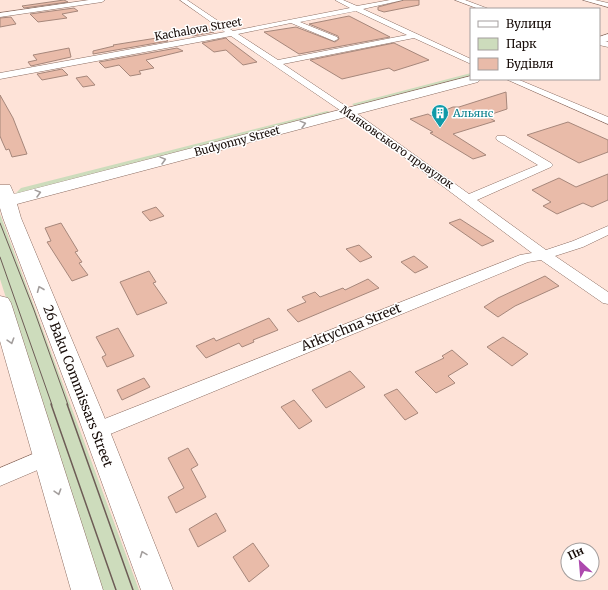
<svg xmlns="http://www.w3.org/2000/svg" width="608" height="590" viewBox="0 0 608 590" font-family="Merriweather,serif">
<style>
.green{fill:#cddcbc}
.building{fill:#e9bba9;stroke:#a6877b}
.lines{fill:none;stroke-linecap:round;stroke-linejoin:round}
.street-casing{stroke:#8b6d62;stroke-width:1}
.secondary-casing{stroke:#8b6d62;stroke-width:1}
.street{fill:#fff;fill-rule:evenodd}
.secondary{fill:#fff;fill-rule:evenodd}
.tram-far1{stroke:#6d5c56;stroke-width:1}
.tram{stroke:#6d5c56;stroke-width:1.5}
.oneway{stroke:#a39e9d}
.labels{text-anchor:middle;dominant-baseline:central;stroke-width:3;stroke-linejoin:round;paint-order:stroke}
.far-street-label{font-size:11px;fill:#180d09;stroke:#fff}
.far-culture-label{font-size:11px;fill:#0d838f;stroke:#fff;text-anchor:start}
.street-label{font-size:13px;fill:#180d09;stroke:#fff}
</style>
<rect width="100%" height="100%" fill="#fee3d8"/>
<!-- green -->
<path class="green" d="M471 73V77L356 107 352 104Z
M327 111 334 113 18 194 16 193 21 188Z
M0 214 139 590H99L0 279Z"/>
<!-- building -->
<path class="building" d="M64 0 68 2 24 8 22 6Z
M404 0H419V5L384 12 378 10V7Z
M74 8 78 11 62 14 67 18 38 22 30 14Z
M349 16 390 37 299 54 264 32 296 27 335 42 339 39 338 36 309 24Z
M11 17 16 24 0 27V18Z
M208 29 214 32 193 36 188 32Z
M163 37 168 41 93 54V51L114 46 113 45Z
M226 38 229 41 257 62 243 65 226 50 214 52 202 43Z
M394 43 429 60 394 71 389 68 342 79 310 60Z
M69 48 71 57 31 66 28 62 37 60 33 55Z
M177 48 183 51 146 60 154 68 139 71 141 74 130 76 119 65 105 68 99 62Z
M62 69 68 75 42 80 37 74Z
M87 76 95 85 83 87 76 78Z
M506 92 507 109 486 116 495 121 453 134 486 155 473 159 430 133 433 132 410 119 428 114 431 116 453 107H459Z
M0 95 13 118 27 154 12 157 9 149 6 150 2 141 0 136Z
M568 122 608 140V152L579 163 527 135Z
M608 174V200L592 207 583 203 557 214 543 206 551 202 532 190 559 178 576 187Z
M156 207 164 216 150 221 142 212Z
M460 219 494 241 482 246 449 223Z
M61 223 78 251 75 252 82 262 79 263 88 275 72 281 47 242 51 241 45 228Z
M359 245 372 257 360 262 346 249Z
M414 256 428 267 415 273 401 262Z
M149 271 156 282 153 283 167 303 137 315 120 282Z
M545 276 559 286 515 306 498 317 484 307 498 298Z
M368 279 379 288 298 322 287 310 306 302 302 297 315 292 320 297 343 288 345 290Z
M269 318 278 330 253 340 254 342 242 347 239 343 206 358 196 346 214 338 216 341Z
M118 328 134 356 107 367 102 357 106 355 96 337Z
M503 337 528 354 512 366 487 347Z
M452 350 468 364 448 376 455 383 436 393 415 372 444 358 442 356Z
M350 371 365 387 326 408 312 390Z
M144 378 150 387 122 400 117 390Z
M397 389 418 413 405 420 384 395Z
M294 400 312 421 299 429 281 407Z
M188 448 198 465 191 469 206 497 176 513 168 497 184 488 168 458Z
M216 513 226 531 198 547 189 529Z
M253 543 269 566 249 582 233 557Z"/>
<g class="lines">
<defs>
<path id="street" d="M89 0H105L102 2 0 17V13Z
M180 0H187L233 31 350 8 335 0H343L357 6 390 0H403L363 9 471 59V64L414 38 283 64 359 115 469 194 538 165 497 140 496 138 497 136H505L551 163 553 165 551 167 477 200 546 250 573 241 608 226V235L583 247 555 256 608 292V304L603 303 541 260 528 262 103 437 96 439 89 437 87 431 89 425 520 255 532 253 353 119 231 36 0 79V73L225 32ZM356 11 407 35 278 60 238 34 291 23 334 41 338 39 337 37 300 22Z
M455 0H465L489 9H479Z
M583 0H595L608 3V7Z
M599 40 608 42V47L599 45Z
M506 79H517L608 117V124Z
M47 448 54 451 57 457 54 463 0 486V468Z"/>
<path id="secondary" d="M608 34V41L599 44V37Z
M471 76V79H480L478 82 17 204 21 218 103 414 173 590H141L77 414 3 218 0 208V185H10L14 194Z
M0 296 8 298 11 303 103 590H71L0 341Z"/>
</defs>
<!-- street casing -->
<use href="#street" class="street-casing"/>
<!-- secondary casing -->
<use href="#secondary" class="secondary-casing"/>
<!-- street -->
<use href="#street" class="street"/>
<!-- secondary -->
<use href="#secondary" class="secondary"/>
<!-- tram-far1 -->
<path class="tram-far1" d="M0 223 34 310 68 405
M0 257 52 405"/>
<!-- tram -->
<path class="tram" d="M51 404 116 590
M67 404 133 590"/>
</g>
<!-- one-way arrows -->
<defs><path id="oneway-chevron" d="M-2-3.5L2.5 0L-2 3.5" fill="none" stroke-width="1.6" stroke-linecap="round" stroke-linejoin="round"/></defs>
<g class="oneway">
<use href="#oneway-chevron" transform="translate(303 124) rotate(-15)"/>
<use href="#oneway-chevron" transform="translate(163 160) rotate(-15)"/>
<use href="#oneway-chevron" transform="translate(38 193) rotate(-15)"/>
<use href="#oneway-chevron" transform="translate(40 289) rotate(-112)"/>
<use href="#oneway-chevron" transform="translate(11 341) rotate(73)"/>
<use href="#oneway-chevron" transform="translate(58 492) rotate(73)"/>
<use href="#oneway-chevron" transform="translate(143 554) rotate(-111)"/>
</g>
<!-- icons -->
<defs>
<symbol id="building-pin" viewBox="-11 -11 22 30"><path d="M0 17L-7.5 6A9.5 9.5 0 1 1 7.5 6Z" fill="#0f9aa8" stroke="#fff"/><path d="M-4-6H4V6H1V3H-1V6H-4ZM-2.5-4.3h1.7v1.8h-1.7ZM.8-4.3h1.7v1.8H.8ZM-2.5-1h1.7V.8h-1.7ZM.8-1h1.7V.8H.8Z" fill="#fff"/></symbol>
</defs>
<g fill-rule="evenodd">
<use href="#building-pin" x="430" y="103" width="20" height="27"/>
</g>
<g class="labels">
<!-- far-street labels -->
<g class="far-street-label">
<text transform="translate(198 29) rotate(-10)">Kachalova Street</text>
<text transform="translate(237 141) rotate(-15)">Budyonny Street</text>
<text transform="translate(397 147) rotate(35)">Маяковського провулок</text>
</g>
<!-- far-culture labels -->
<g class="far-culture-label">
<text x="453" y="113">Альянс</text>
</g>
<!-- street labels -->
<g class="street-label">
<text transform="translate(351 327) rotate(-22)">Arktychna Street</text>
<text transform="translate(78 386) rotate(69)">26 Baku Commissars Street</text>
</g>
</g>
<!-- legend -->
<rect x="470" y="8" width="130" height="72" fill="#ffffff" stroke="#a39e9d"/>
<rect x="478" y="21" width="20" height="6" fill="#ffffff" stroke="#a39e9d"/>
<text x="506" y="28" font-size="12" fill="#180d09">Вулиця</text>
<rect x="478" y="38" width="20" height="12" fill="#cddcbc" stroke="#a39e9d"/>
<text x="506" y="48" font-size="12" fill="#180d09">Парк</text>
<rect x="478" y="58" width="20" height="12" fill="#e9bba9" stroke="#a39e9d"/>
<text x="506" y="68" font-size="12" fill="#180d09">Будівля</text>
<!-- north arrow -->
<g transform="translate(580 562) rotate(334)"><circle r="19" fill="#ffffff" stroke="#a39e9d"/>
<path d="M0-3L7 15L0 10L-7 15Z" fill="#ad49ae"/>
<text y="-6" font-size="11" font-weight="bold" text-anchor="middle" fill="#180d09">Пн</text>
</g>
</svg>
